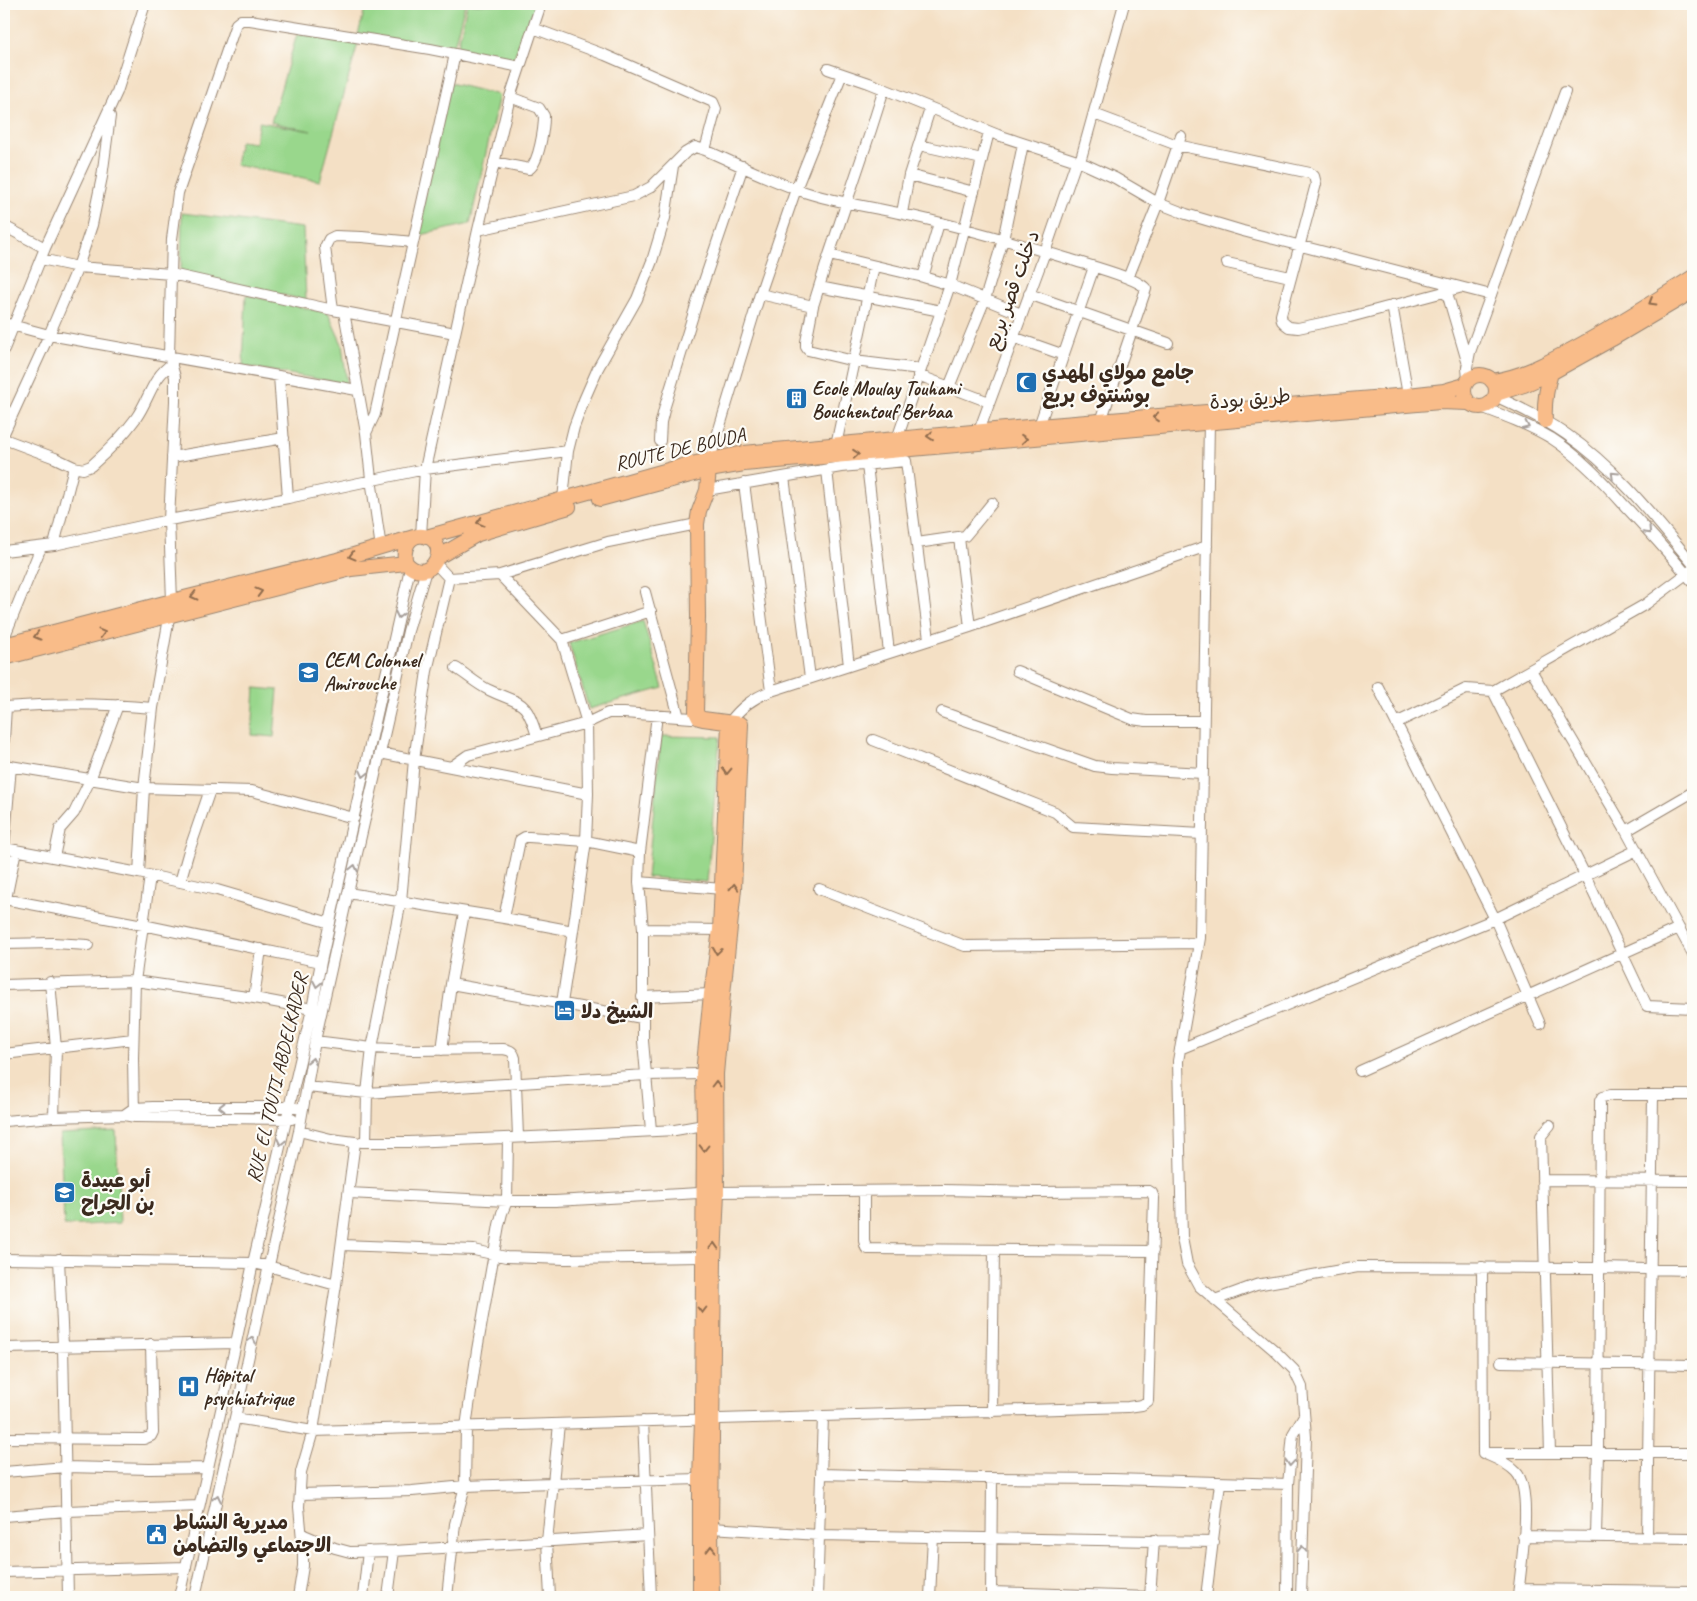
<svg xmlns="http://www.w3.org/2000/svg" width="1697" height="1601" viewBox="0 0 1697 1601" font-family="Caveat,'Playpen Sans Arabic',sans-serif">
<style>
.green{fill:#99d78c;stroke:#6a8055}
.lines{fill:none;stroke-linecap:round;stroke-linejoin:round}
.minor-casing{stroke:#988572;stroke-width:12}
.major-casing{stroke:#988572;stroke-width:16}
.minor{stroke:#fff;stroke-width:10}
.major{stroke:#f9bc89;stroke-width:14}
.oneway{stroke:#906c4e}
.oneway2{stroke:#a79f9a}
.labels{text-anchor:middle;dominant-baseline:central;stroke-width:4.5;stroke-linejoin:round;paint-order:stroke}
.street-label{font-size:20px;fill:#3b2a1e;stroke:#fdfcf7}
.poi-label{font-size:20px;font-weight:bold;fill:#3b2a1e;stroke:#fdfcf7;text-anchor:start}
</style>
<rect width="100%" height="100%" fill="#fdfcf7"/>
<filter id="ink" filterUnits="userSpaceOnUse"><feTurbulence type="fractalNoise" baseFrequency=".02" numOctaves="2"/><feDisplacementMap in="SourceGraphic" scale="10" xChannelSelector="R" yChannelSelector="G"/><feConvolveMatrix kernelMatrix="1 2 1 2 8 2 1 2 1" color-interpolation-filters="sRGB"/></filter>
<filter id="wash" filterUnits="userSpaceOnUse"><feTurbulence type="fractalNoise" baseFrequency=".0096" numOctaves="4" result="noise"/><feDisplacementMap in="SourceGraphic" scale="20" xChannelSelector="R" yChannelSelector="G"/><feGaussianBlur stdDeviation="1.12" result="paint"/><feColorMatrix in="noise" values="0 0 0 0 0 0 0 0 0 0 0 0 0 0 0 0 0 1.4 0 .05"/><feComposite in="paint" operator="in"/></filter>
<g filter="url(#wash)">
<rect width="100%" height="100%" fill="#f4e0c5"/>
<!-- green -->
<path class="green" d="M366 4H465L453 50 358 35Z
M467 4H536L511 64 457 50Z
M297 34 358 43 320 181 235 165 240 141 255 143 259 122 311 131 271 122Z
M450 83 499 95 470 224 416 236Z
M182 213 303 228 306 300 181 273Z
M246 295 328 313 342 344 347 384 243 366Z
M643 621 663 688 589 709 569 643Z
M255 688 278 690 274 737 252 735Z
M661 736 720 737 707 882 647 877Z
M116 1131 120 1223 64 1226 60 1134Z"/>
</g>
<g filter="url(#ink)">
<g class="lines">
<defs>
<path id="minor" d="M533 28 605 55 713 102 716 109 705 150
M828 69 869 83 998 135 1080 162 1115 178 1158 203 1186 214 1243 231 1491 295
M884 89 871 130 829 255 923 277 950 285 1021 314
M1094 114 1177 145 1310 173 1314 176 1316 184 1281 315 1282 321 1285 324 1289 327 1298 328 1350 317 1459 288
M919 145 982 159
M494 162 529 169C539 163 544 128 544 116L539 108 510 97
M1080 162 1124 4
M909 175 974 192
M902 213 909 175 930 109
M4 226 45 248
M478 230 634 196 651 187 685 153 695 147 705 150C735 163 765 178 796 189 831 202 868 206 903 214 959 226 1014 242 1069 259 1083 264 1139 278 1146 289L1101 421
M829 255 813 306 806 342V347L808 350 854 361 920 369
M41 259 78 267 171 274 172 239 178 193 236 24 241 20H250L430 49 520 67
M1227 263 1290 277
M923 277 939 223
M1128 278 1158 203 1181 136
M1445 286 1467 361
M819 287 941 311
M760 294 813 306
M1029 294 1168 343
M1392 305 1408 395
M344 312 455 333
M4 323 49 335 357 390
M1013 337 1064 355
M4 349 45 248 117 92 145 4
M918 375 989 402
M279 376 288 498
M1468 380 1467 367 1470 352 1565 92
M949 387 985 299 1003 240 1023 144
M1495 396C1519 407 1544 419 1566 434 1616 468 1654 517 1693 564
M1481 407C1505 416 1529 425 1551 438 1579 456 1602 480 1624 505 1648 530 1671 556 1693 582
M1209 422 1200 938 1178 1061 1182 1238 1187 1264 1199 1286 1274 1350 1294 1370 1302 1387 1306 1437 1301 1597
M1039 426 1094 267
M979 431 1045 252 1076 162
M4 433 49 335 78 267 92 225 102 177 110 116
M366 433 375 414 455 54
M4 439 55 458 74 467 83 469 91 466C107 452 123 436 136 418 149 400 152 377 172 364
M897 439 950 285 989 132
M660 441 661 422 665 406 698 299 743 166
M836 445 874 266
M172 457 284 438
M710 459 760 294 796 189 842 74
M867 465 889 652
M827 470 849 666
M784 477 810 678
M744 483 771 691
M707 490 841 467 906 461 929 639
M563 499 568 451 574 427 584 400 598 368 637 299 652 261 665 218 673 166
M421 536 425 469 478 230 510 97 541 4
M959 538 970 627
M917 543 965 536 980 518 992 503
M54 545 74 467
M381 548 371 479 366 433 344 312 333 310 325 247 329 239 335 236 362 237 413 242
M4 551 54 545 169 520 288 498 425 469 568 451
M435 563 449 578 500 575 562 640
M500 575 608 542 697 524
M645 592 679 717
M4 638 41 547
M456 668C467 675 478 685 489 690 522 706 525 697 537 736
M1531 670 1626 831 1693 954
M1017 671 1132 719 1146 721H1203
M1378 687 1495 919 1540 1024
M1493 691 1585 875 1647 1006 1693 1008
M4 707C54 703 103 703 153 708
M942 712 1095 766 1112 768 1203 773
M729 723C741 707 753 698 771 691L970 627 1207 546
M1396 723 1466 689 1493 691 1646 604 1693 569
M4 740 6 707
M873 740 1055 812 1073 827 1202 834
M380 753 588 794
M4 765 144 788 252 791 354 818
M451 767 468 755 587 723 608 713H624L692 718 698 715
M1626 831 1693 792
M4 848 139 873 217 890 330 923
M4 849 11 766
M54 857 60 829 74 813 90 780 118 705
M139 873 144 788 153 708 172 601 169 520 175 401V377L169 356 171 274 333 310
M180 882 188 854 210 790
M639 882 722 889
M819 889 965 946 1199 943
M348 893 504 918 573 931 586 841 640 852
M4 899 143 925 321 962
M6 899 16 850
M504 918 520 840 525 837H529L586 841 588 794 587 723 562 640 651 611
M643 929 720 930
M4 944 53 943 88 945
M50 982 56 1048 54 1117
M451 984 464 913
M4 985 135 981 254 998 312 1009
M642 997 711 994
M254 998 261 949
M562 1003 573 931
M315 1041 372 1048 412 1050 503 1049C510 1050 513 1051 515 1058L518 1137
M1180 1049 1495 919 1637 850
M442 1050 451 984 642 1018
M4 1054 133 1039
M1360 1071 1679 928
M307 1087 367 1093 645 1075 703 1074
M134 1114 133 1058 135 981 150 876
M292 1119 135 1117 124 1115 134 1108 153 1107H288L303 1109
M4 1121 54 1117 124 1115
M1550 1125 1541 1136 1550 1453
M651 1130 643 1041V929L639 882 640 852 657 715
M361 1142H409L578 1135 675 1130 704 1125
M366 1142 367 1093 372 1048 401 901 414 760 427 671 449 578
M1542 1180 1693 1181
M864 1191V1241L866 1248 868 1249 1153 1251
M342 1245 474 1250 506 1257 566 1259 702 1257
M4 1259 253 1263 268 1266 336 1285
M59 1259 63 1346 68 1597
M1482 1267 1483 1453C1494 1458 1507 1462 1516 1472 1534 1490 1520 1571 1518 1597
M1215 1300 1256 1285 1358 1267 1599 1268 1693 1270
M4 1348 236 1343
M1501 1362 1693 1365
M992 1412 994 1250
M235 1418 313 1431 1128 1407 1142 1405 1148 1401 1154 1198 1152 1193 1149 1191 1037 1192 943 1190 717 1192 555 1201H507L349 1193
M643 1421 651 1597
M4 1438 144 1439 151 1436 153 1432 151 1344
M1489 1453H1693
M4 1472 66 1467 150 1469 208 1468
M821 1474 982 1478 1113 1479 1288 1484
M300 1494 412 1491 465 1486 552 1483 700 1479
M4 1516 67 1511 199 1506
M711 1528 819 1535 1214 1542
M302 1534 335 1548 350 1552 394 1551 648 1535
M1523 1536 1693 1538
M1596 1537 1598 1453 1600 1101 1602 1097 1611 1095H1693
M1647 1537 1653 1095
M4 1572 186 1567
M1519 1589 1693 1591
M991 1592 1150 1597
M179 1597 236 1343 253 1263 312 1009 321 962 410 568
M195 1597 299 1131 315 1041 348 893 408 631 426 570
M298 1597 303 1566V1550L299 1507 301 1472 313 1431 336 1285 355 1142 331 1139 299 1131
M363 1597 368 1551
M388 1597 394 1551
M447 1597 455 1524 465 1486 466 1427 477 1350 499 1225 502 1213 507 1201 508 1138
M550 1597 547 1541 559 1424
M817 1597 823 1416
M930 1597 933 1536
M991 1597 992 1478
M1150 1597 1154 1540
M1206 1597 1220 1483
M1287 1597 1288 1484 1293 1434 1303 1417"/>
<path id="major" d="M1464 391a16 16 0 1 1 32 0a16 16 0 1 1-32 0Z
M1492 381C1521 377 1545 364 1571 350 1613 328 1653 302 1693 277
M1496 394 1524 385 1551 373 1612 339 1693 291
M1545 421C1544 404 1546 389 1551 373
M710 459 707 490 699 511 697 524 698 617 696 712 699 718 703 719 741 724 734 889 723 994 716 1074 717 1192 714 1260 711 1528 712 1597
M600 499 709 470 744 464 1440 402 1468 403
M426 537 686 465 744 453 1039 426 1408 395 1444 391 1465 385
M438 557 478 534 569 507
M4 645 172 601 337 560 414 537
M4 658 351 569 406 563C430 589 454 542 424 536 408 533 402 551 406 563
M700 1597V1479L702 1419 704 1125 703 1074 711 994 720 930 729 723"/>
</defs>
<!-- minor casing -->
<use href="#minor" class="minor-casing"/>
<!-- major casing -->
<use href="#major" class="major-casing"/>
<!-- minor -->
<use href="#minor" class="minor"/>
<!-- major -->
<use href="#major" class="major"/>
</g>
<!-- one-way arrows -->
<defs><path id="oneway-chevron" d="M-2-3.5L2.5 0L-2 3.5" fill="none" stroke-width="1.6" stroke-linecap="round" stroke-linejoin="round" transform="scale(1.25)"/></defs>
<g class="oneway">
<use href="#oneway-chevron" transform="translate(1652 302) rotate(149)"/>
<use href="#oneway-chevron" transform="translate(1156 417) rotate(175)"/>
<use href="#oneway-chevron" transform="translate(930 436) rotate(175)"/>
<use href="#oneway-chevron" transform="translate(1024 439) rotate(-5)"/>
<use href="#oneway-chevron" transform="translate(856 454) rotate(-5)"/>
<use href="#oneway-chevron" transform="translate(480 522) rotate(165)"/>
<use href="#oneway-chevron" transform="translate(352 556) rotate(165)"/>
<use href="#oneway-chevron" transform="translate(259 592) rotate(-15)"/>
<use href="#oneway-chevron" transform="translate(194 596) rotate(166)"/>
<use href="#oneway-chevron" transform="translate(102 633) rotate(-15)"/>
<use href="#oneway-chevron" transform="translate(37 636) rotate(165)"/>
<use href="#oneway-chevron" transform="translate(727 771) rotate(92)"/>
<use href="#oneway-chevron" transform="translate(734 887) rotate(-87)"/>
<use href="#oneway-chevron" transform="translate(717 951) rotate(98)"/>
<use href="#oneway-chevron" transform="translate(716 1084) rotate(-90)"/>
<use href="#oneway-chevron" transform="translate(704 1148) rotate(91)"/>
<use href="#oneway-chevron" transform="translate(714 1246) rotate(-87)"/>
<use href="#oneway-chevron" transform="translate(702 1310) rotate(90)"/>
<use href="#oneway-chevron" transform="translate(711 1549) rotate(-91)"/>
</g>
<g class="oneway2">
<use href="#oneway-chevron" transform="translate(1526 426) rotate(25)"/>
<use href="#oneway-chevron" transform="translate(1614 475) rotate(-136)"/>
<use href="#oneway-chevron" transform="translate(1648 531) rotate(47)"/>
<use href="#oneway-chevron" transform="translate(399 615) rotate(103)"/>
<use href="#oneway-chevron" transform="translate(364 774) rotate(103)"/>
<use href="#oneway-chevron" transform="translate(354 868) rotate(-77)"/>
<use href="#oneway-chevron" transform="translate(317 984) rotate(101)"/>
<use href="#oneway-chevron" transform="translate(312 1061) rotate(-79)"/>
<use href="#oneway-chevron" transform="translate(222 1107) rotate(-180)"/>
<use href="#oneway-chevron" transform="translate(281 1142) rotate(103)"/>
<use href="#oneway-chevron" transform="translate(252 1340) rotate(-78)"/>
<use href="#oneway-chevron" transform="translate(1290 1463) rotate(95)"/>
<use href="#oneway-chevron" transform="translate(217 1498) rotate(-77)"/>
<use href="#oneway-chevron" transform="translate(1302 1549) rotate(-89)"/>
</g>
</g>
<!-- icons -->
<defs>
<symbol id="mosque-square" viewBox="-11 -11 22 22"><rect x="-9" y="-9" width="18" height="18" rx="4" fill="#1f6fb2" stroke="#fdfcf7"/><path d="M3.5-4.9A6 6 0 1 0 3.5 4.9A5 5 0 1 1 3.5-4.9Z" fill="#fff"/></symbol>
<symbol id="building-square" viewBox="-11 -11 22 22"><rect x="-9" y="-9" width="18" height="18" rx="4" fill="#1f6fb2" stroke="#fdfcf7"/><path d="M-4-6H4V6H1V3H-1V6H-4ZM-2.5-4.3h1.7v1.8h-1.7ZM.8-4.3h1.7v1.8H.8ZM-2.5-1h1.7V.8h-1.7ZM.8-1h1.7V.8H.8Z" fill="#fff"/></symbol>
<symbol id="school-square" viewBox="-11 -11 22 22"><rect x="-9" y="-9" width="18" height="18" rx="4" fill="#1f6fb2" stroke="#fdfcf7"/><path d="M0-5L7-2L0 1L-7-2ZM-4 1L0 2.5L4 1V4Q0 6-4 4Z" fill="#fff"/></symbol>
<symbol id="hotel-square" viewBox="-11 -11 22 22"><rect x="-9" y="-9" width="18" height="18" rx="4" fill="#1f6fb2" stroke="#fdfcf7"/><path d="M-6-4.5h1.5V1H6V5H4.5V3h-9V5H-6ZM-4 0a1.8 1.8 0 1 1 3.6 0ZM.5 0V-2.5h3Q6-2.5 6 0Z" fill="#fff"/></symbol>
<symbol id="hospital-square" viewBox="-11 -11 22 22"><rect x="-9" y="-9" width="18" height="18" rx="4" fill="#1f6fb2" stroke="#fdfcf7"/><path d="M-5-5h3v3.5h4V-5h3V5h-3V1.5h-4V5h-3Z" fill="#fff"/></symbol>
<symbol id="civic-square" viewBox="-11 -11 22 22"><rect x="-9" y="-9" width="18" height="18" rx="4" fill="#1f6fb2" stroke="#fdfcf7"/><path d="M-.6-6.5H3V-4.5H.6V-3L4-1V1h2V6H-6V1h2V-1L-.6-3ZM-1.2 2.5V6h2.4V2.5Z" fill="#fff"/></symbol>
</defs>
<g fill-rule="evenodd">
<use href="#mosque-square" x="1014" y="370" width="25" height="25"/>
<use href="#building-square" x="784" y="386" width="25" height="25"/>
<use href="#school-square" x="296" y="660" width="25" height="25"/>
<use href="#hotel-square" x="552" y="998" width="25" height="25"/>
<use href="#school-square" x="52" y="1180" width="25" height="25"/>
<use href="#hospital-square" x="176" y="1374" width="25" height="25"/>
<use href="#civic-square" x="144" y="1522" width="25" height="25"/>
</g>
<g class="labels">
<!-- street labels -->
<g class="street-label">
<text transform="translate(1012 290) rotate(-70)">دخلت قصر بربع</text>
<text transform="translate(1250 399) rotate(-5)">طريق بودة</text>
<text transform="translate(680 449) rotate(-13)">ROUTE DE BOUDA</text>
<text transform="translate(277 1078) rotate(-77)">RUE EL TOUTI ABDELKADER</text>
</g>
<!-- poi labels -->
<g class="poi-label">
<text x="1042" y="372">جامع مولاي المهدي<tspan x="1042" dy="23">بوشنتوف بربع</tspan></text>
<text x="812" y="388">Ecole Moulay Touhami<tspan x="812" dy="23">Bouchentouf Berbaa</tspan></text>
<text x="324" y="660">CEM Colonnel<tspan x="324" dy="23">Amirouche</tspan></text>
<text x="581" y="1011">الشيخ دلا</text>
<text x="81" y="1180">أبو عبيدة<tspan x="81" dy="23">بن الجراح</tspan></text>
<text x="204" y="1375">Hôpital<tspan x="204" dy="23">psychiatrique</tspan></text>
<text x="173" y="1522">مديرية النشاط<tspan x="173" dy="23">الاجتماعي والتضامن</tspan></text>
</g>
</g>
<!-- margin -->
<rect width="1697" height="1601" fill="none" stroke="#fdfcf7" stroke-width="20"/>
</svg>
